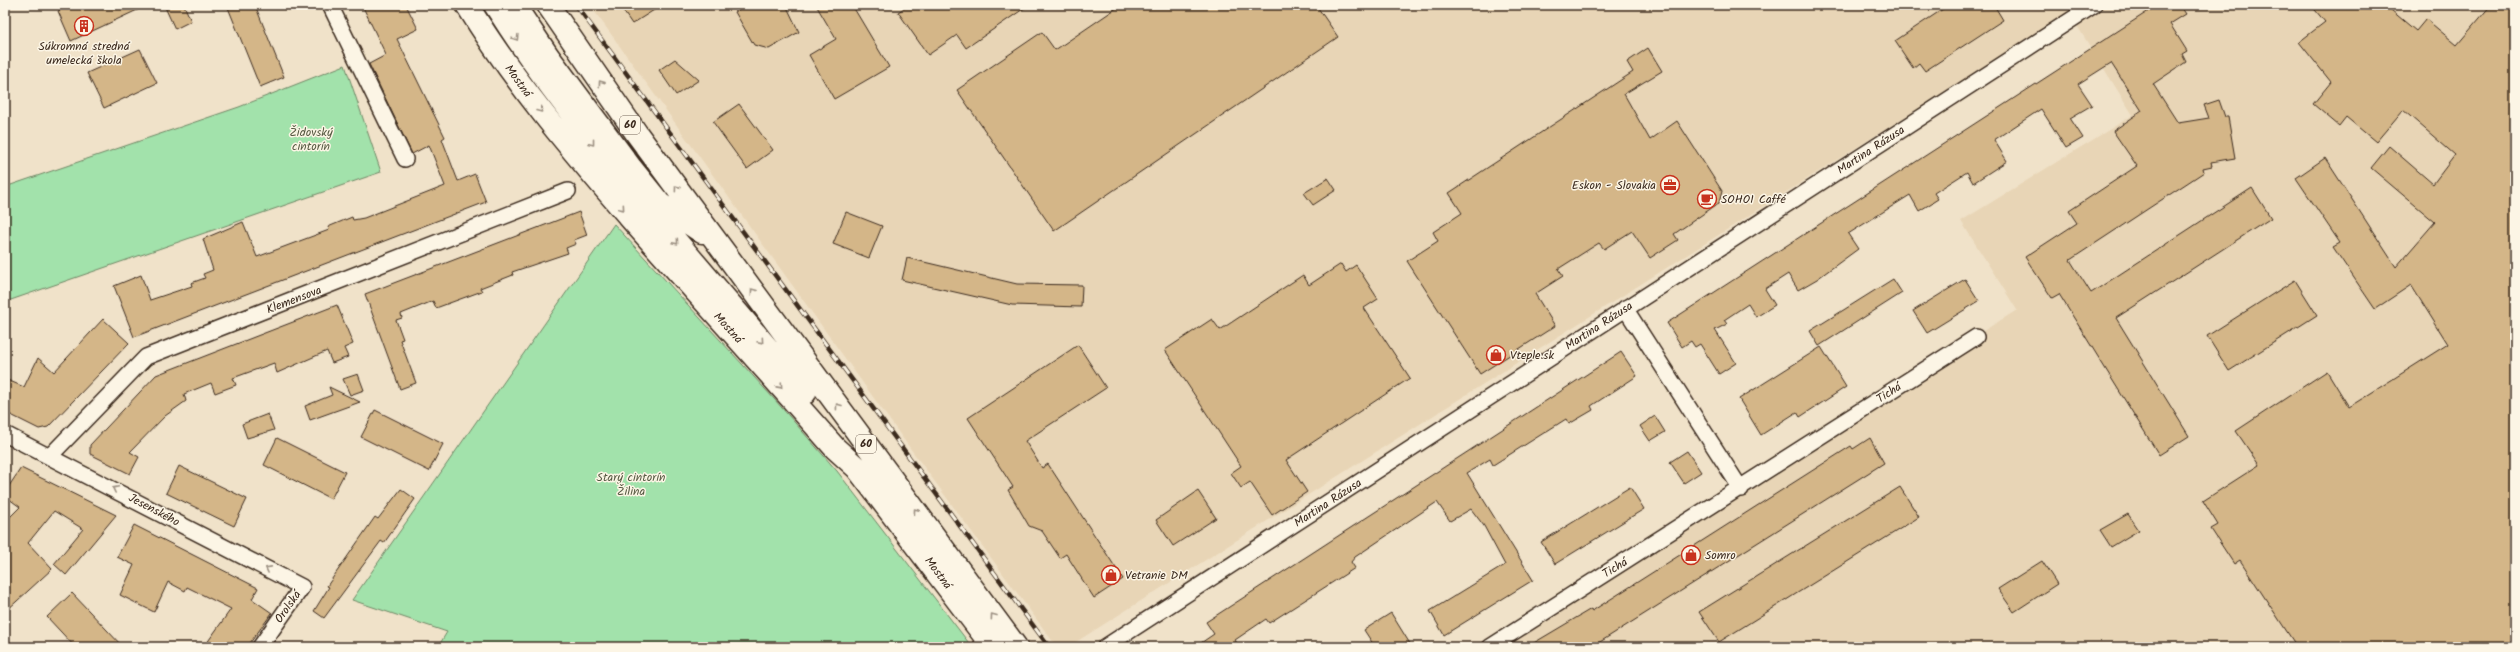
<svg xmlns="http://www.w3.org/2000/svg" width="2520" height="652" viewBox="0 0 2520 652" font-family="Kalam,sans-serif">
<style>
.built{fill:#e8d5b6}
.green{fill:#a2e2ab;stroke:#6e8664}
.building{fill:#d4b688;stroke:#3b2a1e}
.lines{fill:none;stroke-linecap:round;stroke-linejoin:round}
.minor-casing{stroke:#3b2a1e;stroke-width:18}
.primary-casing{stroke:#3b2a1e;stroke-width:25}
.minor{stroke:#fcf5e5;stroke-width:15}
.primary{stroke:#fcf5e5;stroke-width:22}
.rail-casing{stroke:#3b2a1e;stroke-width:4.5}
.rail{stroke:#fcf5e5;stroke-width:3;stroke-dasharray:9;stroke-linecap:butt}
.oneway{stroke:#9c9082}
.labels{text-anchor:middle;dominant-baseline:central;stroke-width:3;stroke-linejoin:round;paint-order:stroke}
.shield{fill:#fcf5e5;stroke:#75675a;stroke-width:1}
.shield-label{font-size:11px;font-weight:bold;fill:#3b2a1e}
.poi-label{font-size:12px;fill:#3b2a1e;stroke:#fcf5e5;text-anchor:start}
.street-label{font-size:12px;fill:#3b2a1e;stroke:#fcf5e5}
.park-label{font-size:12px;fill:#555841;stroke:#fcf5e5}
</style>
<rect width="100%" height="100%" fill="#f0e2c9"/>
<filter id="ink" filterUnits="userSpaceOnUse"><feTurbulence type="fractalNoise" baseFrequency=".025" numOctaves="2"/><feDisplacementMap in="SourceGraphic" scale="8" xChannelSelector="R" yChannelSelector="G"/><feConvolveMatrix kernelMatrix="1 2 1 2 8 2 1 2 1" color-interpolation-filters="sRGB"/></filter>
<g filter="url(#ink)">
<!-- built -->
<path class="built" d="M590 5H2515V647H1477L2017 310 1961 221 2133 115 2069 13 1068 647H1057L907 444Z"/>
<!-- green -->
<path class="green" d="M345 65 381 172 5 302V187L239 107Z
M614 224 775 400 837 471 972 647H438L447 632 352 600Z"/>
<!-- building -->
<path class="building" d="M70 5H148L71 41 58 11Z
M164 5H184L191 21 175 29Z
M227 5H255L284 77 260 87Z
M362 5H406L418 29 397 39 445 137 442 139 458 181 475 174 486 202 134 337 114 286 141 275 150 300 192 286 191 283 205 278 203 274 213 270 203 239 243 222 257 257 329 230 328 227 352 217 353 220 364 218 445 186 429 145 412 154 369 64 386 55Z
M619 5H662L632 24Z
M747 5H786L799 32 769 49 754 45 735 12Z
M816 5H852L889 67 834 99 809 55 836 39Z
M909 5H1029L966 48 957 35 928 55 898 12Z
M1121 5H1316L1338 37 1054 231 957 90 1042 32 1055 50Z
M1949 5H1994L2003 20 1925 71 1919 63 1913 68 1895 41Z
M2158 5H2180L2186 14 2170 24 2187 51 2182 54 2186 62 2153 84 2178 123 2209 118 2204 105 2219 100 2225 117H2228L2235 158 2211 162 2212 166 2203 168 2204 172 2070 260 2091 293 2252 188 2271 218 2116 318 2189 436 2159 455 2059 294 2052 298 2025 257 2077 223 2069 211 2137 166 2113 131 2142 111 2111 63 2078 84 2092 105 2070 118 2083 138 2066 148 2041 109 1994 140 2007 161 1973 183 1967 172 1934 193 1938 199 1919 211 1910 195 1848 234 1858 249 1817 279 1798 290 1788 274 1765 289 1775 305 1756 317 1748 304 1724 320 1727 324 1715 330 1736 363 1719 374 1700 344 1695 347 1691 341 1682 347 1667 323Z
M2311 5H2385L2416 31 2426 19 2457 45 2491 5H2515V647H2297L2240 560 2234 564 2211 529 2218 525 2203 501 2259 465 2236 431 2327 371 2349 407 2448 344 2411 285 2375 309 2333 247 2340 243 2296 178 2325 158 2396 267 2435 222 2371 168 2389 146 2433 184 2455 155 2403 110 2376 142 2346 117 2339 126 2313 104 2331 82 2299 42 2325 22Z
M1648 48 1662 71 1624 94 1650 140 1677 121 1722 191 1719 203 1674 234 1678 240 1650 258 1632 231 1604 249 1599 243 1558 269 1563 276 1535 294 1555 326 1480 374 1407 261 1438 241 1433 232 1462 213 1449 193 1633 72 1627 62Z
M140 49 157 83 104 108 87 73Z
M675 59 699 80 676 95 659 70Z
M739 104 773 150 747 169 713 122Z
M1328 178 1336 190 1313 205 1304 193Z
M579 212 587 235 574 240 576 244 566 248 568 253 512 272 513 275 480 288 482 291 436 308 433 301 401 314 402 318 396 320 403 339 400 340 416 383 400 389 365 294Z
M846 212 882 226 869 258 833 244Z
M907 258 1017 284 1082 285 1081 307 1012 305 902 280Z
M1341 264 1346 272 1356 265 1378 299 1364 308 1410 378 1286 460 1307 492 1272 515 1250 482 1241 488 1231 473 1241 466 1165 350 1212 319 1220 330 1303 275 1309 285Z
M1893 279 1902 293 1819 346 1810 331Z
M1965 279 1979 301 1927 333 1913 311Z
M2295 280 2317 315 2229 371 2207 336Z
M337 305 353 344 344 348 348 357 332 363 327 351 277 373 274 363 233 378 236 385 215 393 211 383 184 394 186 401 165 416 130 452 139 457 130 474 90 454V445L156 375Z
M103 319 129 343 48 427 39 429 5 412V379L24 387 38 358 54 372Z
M1078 345 1106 388 1025 441 1042 468 1048 464 1123 579 1094 598 1066 554 1060 558 1042 531 1029 526 1008 490 1013 487 968 418Z
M1821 347 1846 387 1800 417 1797 412 1761 435 1739 399Z
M1621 352 1637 376 1591 406 1593 410 1569 424 1566 419 1493 465 1490 459 1467 473 1533 580 1444 635 1430 611 1505 565 1484 526 1471 509 1450 521 1437 502 1355 557 1351 562 1355 568 1269 623 1266 619 1235 640 1239 647H1195L1214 634 1206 622Z
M358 374 364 390 350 395 343 379Z
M329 387 360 402 310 420 305 406 332 395Z
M375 410 443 444 429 471 361 437Z
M268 414 274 430 247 438 242 424Z
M1655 416 1665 432 1650 441 1640 426Z
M277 438 345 472 331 499 264 465Z
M1870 438 1884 463 1592 647H1527L1591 609 1592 611 1851 446 1853 449Z
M1687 451 1701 472 1684 483 1670 462Z
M179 466 247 499 234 526 166 493Z
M21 468 116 515 66 575 54 564 83 529 54 511 28 543 52 569 5 612V522L20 507 5 496V492Z
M1630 487 1644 509 1555 564 1541 542Z
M1900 487 1919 517 1719 642 1699 612Z
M401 489 415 499 384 543 381 541 324 618 314 611 329 587 327 586 375 517 378 519Z
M1198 491 1216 518 1173 546 1156 520Z
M2128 514 2139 530 2111 547 2100 530Z
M134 525 258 588 252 599 272 613 247 647H204L231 609 187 587 185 591 168 582 154 612 120 595 134 565 117 557Z
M2042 561 2057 584 2014 612 1998 589Z
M72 593 123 647H75L47 617Z
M1391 613 1412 647H1375L1364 630Z"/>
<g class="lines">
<defs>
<path id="minor" d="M330 5 405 159
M1625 308 1741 489
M5 434 302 587 260 647
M50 456 146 357 568 191
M1105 647 2094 5
M1490 647 1976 337"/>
<path id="primary" d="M467 5C514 82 573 152 632 220 699 296 768 371 835 448L857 468 993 647
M495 5C584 146 700 264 805 393
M514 5 548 56 631 168 660 204 702 232
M548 5 637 134 1016 647"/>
</defs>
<!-- minor casing -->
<use href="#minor" class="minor-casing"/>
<!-- primary casing -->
<use href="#primary" class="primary-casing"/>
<!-- minor -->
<use href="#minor" class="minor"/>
<!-- primary -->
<use href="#primary" class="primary"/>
<defs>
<path id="rail" d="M576 5 1049 647"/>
</defs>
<!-- rail casing -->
<use href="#rail" class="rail-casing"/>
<!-- rail -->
<use href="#rail" class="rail"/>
</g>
<!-- one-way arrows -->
<defs><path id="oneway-chevron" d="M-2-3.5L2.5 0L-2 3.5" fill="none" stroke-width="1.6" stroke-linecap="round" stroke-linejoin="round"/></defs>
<g class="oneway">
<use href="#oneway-chevron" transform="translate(516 38) rotate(58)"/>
<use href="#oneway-chevron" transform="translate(601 83) rotate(-125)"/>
<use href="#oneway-chevron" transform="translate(540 110) rotate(52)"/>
<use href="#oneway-chevron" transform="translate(592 143) rotate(52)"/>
<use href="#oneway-chevron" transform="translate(677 188) rotate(-126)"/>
<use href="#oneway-chevron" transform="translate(622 208) rotate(49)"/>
<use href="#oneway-chevron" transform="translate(676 242) rotate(49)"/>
<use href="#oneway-chevron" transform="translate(753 291) rotate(-126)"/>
<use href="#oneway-chevron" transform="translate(761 341) rotate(49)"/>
<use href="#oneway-chevron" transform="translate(780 386) rotate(48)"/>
<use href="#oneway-chevron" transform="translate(838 406) rotate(-127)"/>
<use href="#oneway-chevron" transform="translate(115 489) rotate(-153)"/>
<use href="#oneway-chevron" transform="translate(916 511) rotate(-127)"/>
<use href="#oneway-chevron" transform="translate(268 569) rotate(-152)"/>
<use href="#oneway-chevron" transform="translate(993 616) rotate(-126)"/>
</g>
</g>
<!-- icons -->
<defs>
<symbol id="building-ring" viewBox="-11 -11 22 22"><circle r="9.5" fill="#fcf5e5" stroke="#c8321e" stroke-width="1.5"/><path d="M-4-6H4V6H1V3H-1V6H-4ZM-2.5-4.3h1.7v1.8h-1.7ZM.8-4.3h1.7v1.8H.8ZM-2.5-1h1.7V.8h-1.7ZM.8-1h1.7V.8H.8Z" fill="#c8321e"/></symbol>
<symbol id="office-ring" viewBox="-11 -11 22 22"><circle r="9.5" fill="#fcf5e5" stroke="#c8321e" stroke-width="1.5"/><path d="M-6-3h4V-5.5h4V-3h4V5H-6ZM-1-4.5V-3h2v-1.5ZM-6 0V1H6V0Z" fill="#c8321e"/></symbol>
<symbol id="cafe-ring" viewBox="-11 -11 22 22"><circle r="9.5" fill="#fcf5e5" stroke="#c8321e" stroke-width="1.5"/><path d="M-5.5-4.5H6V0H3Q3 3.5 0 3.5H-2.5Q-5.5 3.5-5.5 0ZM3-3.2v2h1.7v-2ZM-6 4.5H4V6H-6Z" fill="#c8321e"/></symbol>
<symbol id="shop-ring" viewBox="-11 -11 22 22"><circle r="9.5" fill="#fcf5e5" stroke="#c8321e" stroke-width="1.5"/><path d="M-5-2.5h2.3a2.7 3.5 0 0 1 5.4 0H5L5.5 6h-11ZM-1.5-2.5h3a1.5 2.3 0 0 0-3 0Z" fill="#c8321e"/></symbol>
</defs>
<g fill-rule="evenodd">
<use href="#building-ring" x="73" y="15" width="22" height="22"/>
<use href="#office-ring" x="1659" y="174" width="22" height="22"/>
<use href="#cafe-ring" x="1696" y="188" width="22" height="22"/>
<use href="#shop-ring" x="1485" y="344" width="22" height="22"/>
<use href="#shop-ring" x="1680" y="544" width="22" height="22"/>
<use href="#shop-ring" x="1100" y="564" width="22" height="22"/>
</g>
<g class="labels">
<!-- shield labels -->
<g class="shield">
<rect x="620" y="116" width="20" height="18" rx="3"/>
<rect x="856" y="435" width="20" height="18" rx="3"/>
</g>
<g class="shield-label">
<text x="630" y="125">60</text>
<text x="866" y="444">60</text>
</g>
<!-- poi labels -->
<g class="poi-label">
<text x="84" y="46" text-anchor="middle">Súkromná stredná<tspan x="84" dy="14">umelecká škola</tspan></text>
<text x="1656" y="185" text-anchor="end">Eskon - Slovakia</text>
<text x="1721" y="199">SOHO1 Caffé</text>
<text x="1510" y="355">Vteple.sk</text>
<text x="1705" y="555">Somro</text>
<text x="1125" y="575">Vetranie DM</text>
</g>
<!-- street labels -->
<g class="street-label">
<text transform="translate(518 81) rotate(54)">Mostná</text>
<text transform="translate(1871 150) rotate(-33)">Martina Rázusa</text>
<text transform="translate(294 300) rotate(-21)">Klemensova</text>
<text transform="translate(1599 326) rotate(-33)">Martina Rázusa</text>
<text transform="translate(728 328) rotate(48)">Mostná</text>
<text transform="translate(1889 393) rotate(-33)">Tichá</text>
<text transform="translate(1328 503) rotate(-33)">Martina Rázusa</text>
<text transform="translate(154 510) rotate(28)">Jesenského</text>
<text transform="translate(1615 568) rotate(-32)">Tichá</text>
<text transform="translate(938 573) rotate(53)">Mostná</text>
<text transform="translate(288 607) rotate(-55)">Orolská</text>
</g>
<!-- park labels -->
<g class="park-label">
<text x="311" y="132">Židovský<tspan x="311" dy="14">cintorín</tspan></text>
<text x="631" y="477">Starý cintorín<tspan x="631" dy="14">Žilina</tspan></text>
</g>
</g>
<!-- margin -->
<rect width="2520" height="652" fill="none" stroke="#fcf5e5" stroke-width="20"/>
<rect x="10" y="10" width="2500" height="632" fill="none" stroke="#3b2a1e" stroke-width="1.5" filter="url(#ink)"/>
</svg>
